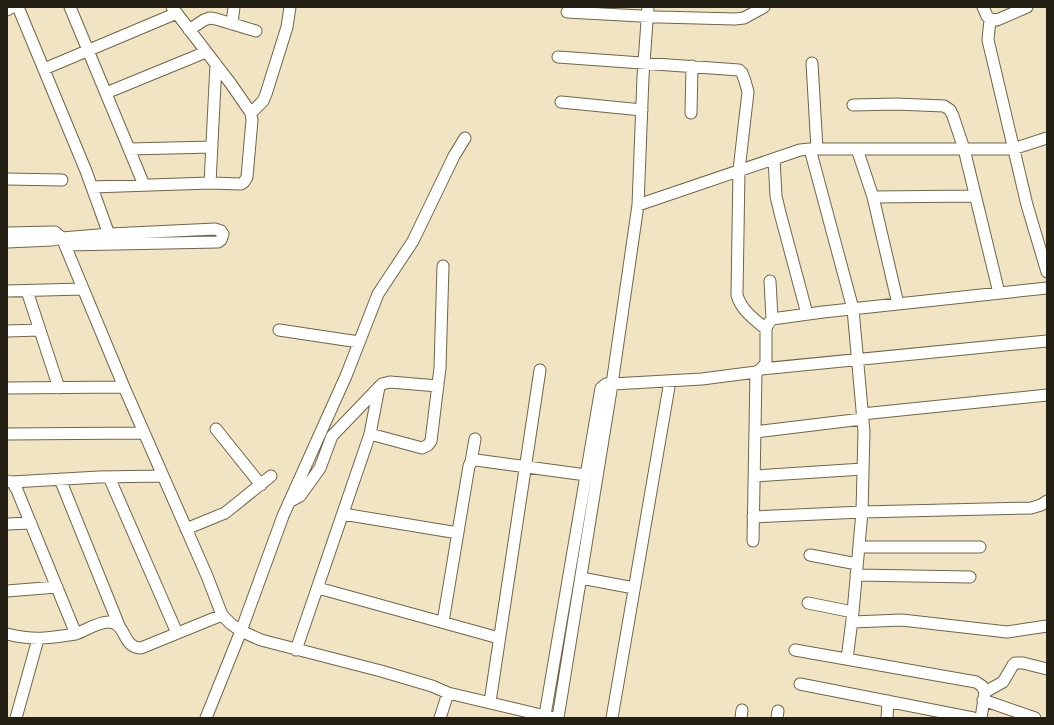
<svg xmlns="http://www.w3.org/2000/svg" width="1054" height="725" viewBox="0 0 1054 725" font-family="Roboto,sans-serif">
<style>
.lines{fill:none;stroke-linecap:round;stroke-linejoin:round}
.minor-casing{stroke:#716548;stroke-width:13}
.minor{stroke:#fff;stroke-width:11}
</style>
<rect width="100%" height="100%" fill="#f0e4c2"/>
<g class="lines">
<defs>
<path id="minor" d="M18 7 86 171 111 240
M70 7 144 185
M983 7 987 16 990 19 997 20 1027 7
M7 10 12 7
M567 12 659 17 735 19 744 18 764 7
M990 19 988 40 1027 205 1047 272
M232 24 234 7
M189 30 204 20 210 18 216 19 256 31
M558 57 739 70 742 73 745 81 748 92 739 170 737 295C741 310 754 319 766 329
M812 63 817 149
M44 69 177 13
M106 93 206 52
M561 102 642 110
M853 105 896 104 944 106 950 110 953 116 964 149 999 293
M251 113 263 101 266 94 287 27 290 7
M691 113 692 66
M129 149 212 147
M810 149 853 309 864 432 862 512 853 612 847 659
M857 149 873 197 898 304
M774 159 776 196 780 213 807 314
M7 179 62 180
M210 183 216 64
M92 187 210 183 241 184 244 182 247 177 252 120 251 113 231 84 172 7
M873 197 975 196
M638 205 800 150 810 149H1013L1047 138
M7 233 55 232 62 238 124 387 207 576 222 615 231 624 241 631 261 640 381 671 432 686 448 693 554 718
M7 242 52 240 62 238 110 234 215 229 221 231 223 234 221 240 218 242 66 245
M770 281 772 319
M7 291 83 289
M27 291 59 388
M279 330 359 342
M7 331 40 330
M761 369 1047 341
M7 388 124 387
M862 414 1047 395
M216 429 261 485
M755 432 862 419
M7 434 144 433
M370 434 422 448 428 445 431 441 440 368 443 266
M471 462 475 439
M755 476 863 469
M109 477 177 633
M60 479 120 628
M7 481 12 482 17 490 76 634C49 638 35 641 7 634
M12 482 99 477 163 476
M289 502 300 496 313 478 320 468 332 436 382 384 390 382 438 386
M343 514 458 533
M753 517 862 512 1031 508 1041 505 1047 501
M7 524 31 523
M186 529 225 513 271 476
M753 541 756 372
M859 547H980
M810 555 857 564
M856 575 970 577
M581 578 634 588
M318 588 499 638
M7 591 57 587
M808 603 853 612
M443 622 469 466 471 462 476 460 586 475
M852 622 902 620 1007 632 1047 626
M76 634C86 630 98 622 109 622 127 623 122 648 141 648L222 615
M296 650 370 434 379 387
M795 650 976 682 982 686 985 692 981 718
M800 684 973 718
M985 692 1003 682 1013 665 1015 663H1023L1047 669
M983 700 1035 718
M490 702 540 370
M545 715 601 388 606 384H612L702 379 756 372 761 369 766 363V329L768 324 772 319 823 312 1047 288
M16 718 38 639
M206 718 241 631 283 516 346 376 378 294 413 241 454 156 465 138
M440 718 448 693
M558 718 612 384 638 205 643 77 648 7
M612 718 670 381
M741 718 742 710
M777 718 778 711
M887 718 888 701"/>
</defs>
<!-- minor casing -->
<use href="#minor" class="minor-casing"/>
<!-- minor -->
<use href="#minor" class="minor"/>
</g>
<!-- border -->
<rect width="1054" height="725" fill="none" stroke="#241f13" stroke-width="16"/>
</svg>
